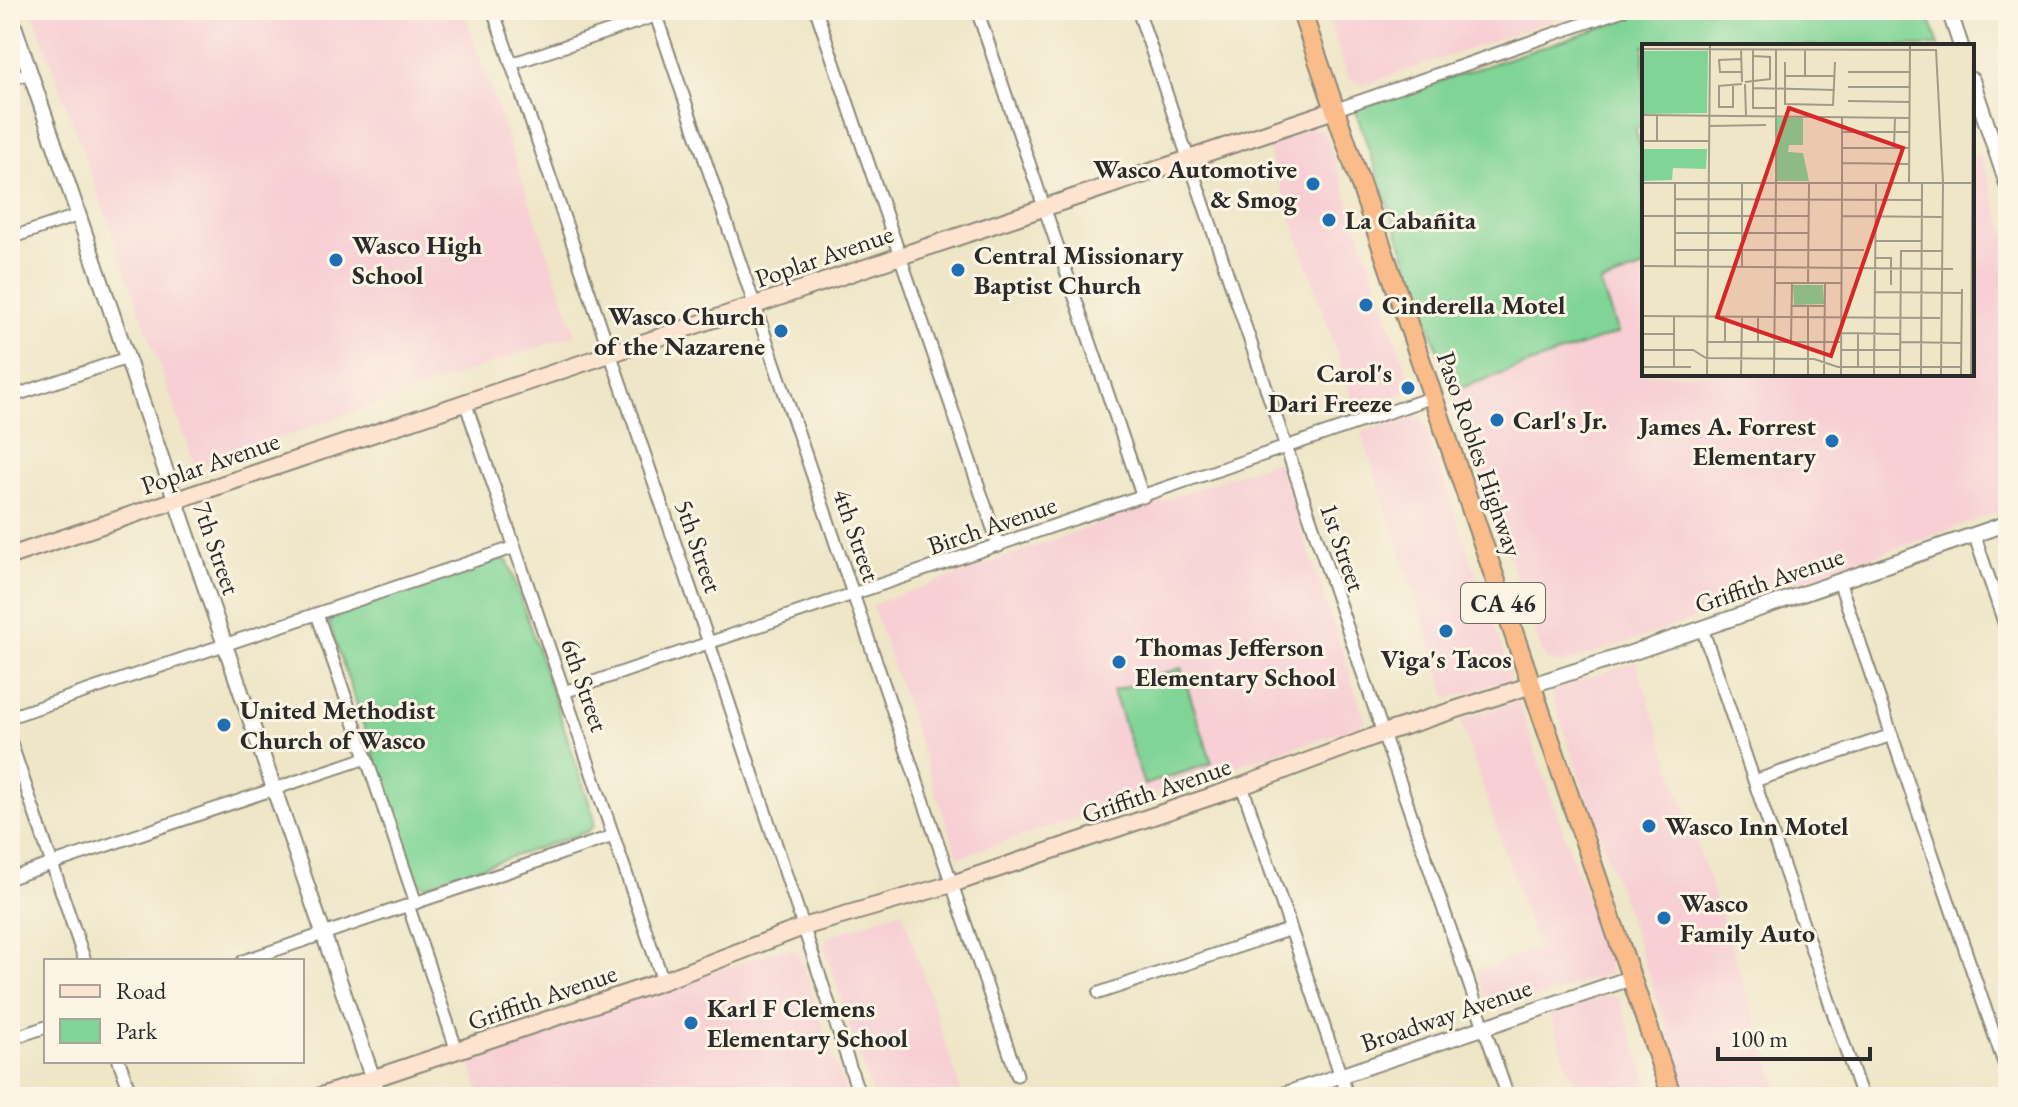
<svg xmlns="http://www.w3.org/2000/svg" width="2018" height="1107" viewBox="0 0 2018 1107" font-family="'EB Garamond',serif">
<style>
.built{fill:#f7cfd4}
.green{fill:#80d496;stroke:#568060;stroke-width:2}
.lines{fill:none;stroke-linecap:round;stroke-linejoin:round}
.minor-casing{stroke:#8c8879;stroke-width:15}
.tertiary-casing{stroke:#8c8879;stroke-width:18}
.secondary-casing{stroke:#8c8879;stroke-width:20}
.trunk-casing{stroke:#8c8879;stroke-width:22}
.minor{stroke:#fff;stroke-width:11}
.tertiary{stroke:#fff;stroke-width:14}
.secondary{stroke:#fde4d0;stroke-width:16}
.trunk{stroke:#f9bc8a;stroke-width:18}
.poi-dot{fill:#1f6fb2;stroke:#fcf5e5;stroke-width:3}
.labels{text-anchor:middle;dominant-baseline:central;stroke-width:6;stroke-linejoin:round;paint-order:stroke}
.shield{fill:#fcf5e5;stroke:#6a6863;stroke-width:2}
.shield-label{font-size:24px;font-weight:bold;fill:#2b2b2b}
.poi-label{font-size:26px;font-weight:bold;fill:#2b2b2b;stroke:#fcf5e5;text-anchor:start}
.street-label{font-size:26px;fill:#2b2b2b;stroke:#fcf5e5}
.inset-road{fill:none;stroke:#a09b89;stroke-width:2}
.view{fill:#d62828;fill-opacity:0.15;stroke:#d62828;stroke-width:4}
.inset-edge{fill:none;stroke:#2b2b2b;stroke-width:4}
</style>
<rect width="100%" height="100%" fill="#fcf5e5"/>
<filter id="ink" filterUnits="userSpaceOnUse"><feTurbulence type="fractalNoise" baseFrequency=".0125" numOctaves="2"/><feDisplacementMap in="SourceGraphic" scale="16" xChannelSelector="R" yChannelSelector="G"/><feConvolveMatrix kernelMatrix="1 2 1 2 8 2 1 2 1" color-interpolation-filters="sRGB"/></filter>
<filter id="wash" filterUnits="userSpaceOnUse"><feTurbulence type="fractalNoise" baseFrequency=".006" numOctaves="4" result="noise"/><feDisplacementMap in="SourceGraphic" scale="32" xChannelSelector="R" yChannelSelector="G"/><feGaussianBlur stdDeviation="1.8" result="paint"/><feColorMatrix in="noise" values="0 0 0 0 0 0 0 0 0 0 0 0 0 0 0 0 0 1.4 0 .05"/><feComposite in="paint" operator="in"/></filter>
<g filter="url(#wash)">
<rect width="100%" height="100%" fill="#eee6c7"/>
<!-- built -->
<path class="built" d="M32 10H463L576 334 196 468Z
M1325 10H1583L1364 85 1348 78Z
M1312 128 1320 129 1326 135 1410 381 1407 391 1402 395 1356 411 1266 143Z
M1980 153 2008 240V509L1714 613 1562 664 1552 663 1547 660 1543 655 1452 391 1617 333 1600 283 1644 268V374H1972V155Z
M1415 416 1422 418 1511 674 1508 680 1448 699 1361 432Z
M1274 461 1280 464 1365 719 1362 725 958 857 872 605Z
M1636 662 1782 1097H1691L1553 700V692L1559 688Z
M1518 701 1609 962 1608 974 1491 1013 1476 971 1537 948 1460 720Z
M902 910 963 1097H873L824 947 828 937Z
M790 949 796 951 800 958 847 1097H481L467 1054 779 950Z
M1608 995 1619 998 1653 1097H1579L1548 1010Z"/>
<!-- green -->
<path class="green" d="M1654 10H1927L1939 46H1644V126L1635 129 1644 155V268L1600 283 1618 333 1452 391 1355 109Z
M503 559 508 562 510 567 594 817V826L586 832 425 886 416 880 331 629C328 620 331 616 340 612L497 560Z
M1181 668 1212 763 1144 785 1113 691Z"/>
</g>
<g filter="url(#ink)">
<g class="lines">
<defs>
<path id="minor" d="M493 10 709 643 860 1097
M654 10 1017 1075
M816 10 999 546
M977 10 1143 497
M1138 10 1383 733 1508 1097
M511 64 673 10
M10 79 30 73
M1334 110 1623 10
M10 238 79 215
M10 397 127 358
M465 402 663 981
M1974 534 2008 634
M1839 581 2008 1075
M317 614 416 903
M1702 628 1862 1097
M564 692 1433 397
M10 717 515 547
M10 740 85 961
M1754 781 1892 735
M1242 786 1348 1097
M10 878 366 758
M408 905 457 1051
M243 961 613 836
M1099 993 1291 929
M10 1039 46 1027
M119 1061 132 1097"/>
<path id="tertiary" d="M1949 10 1961 46
M10 14 379 1097
M1972 80 2008 187
M1532 685 1631 653 2008 523
M1277 1097 1631 978"/>
<path id="secondary" d="M10 556 1334 110
M318 1097 663 981 803 927 952 884 1242 786 1383 733 1532 685"/>
<path id="trunk" d="M1301 10 1672 1097"/>
</defs>
<!-- minor casing -->
<use href="#minor" class="minor-casing"/>
<!-- tertiary casing -->
<use href="#tertiary" class="tertiary-casing"/>
<!-- secondary casing -->
<use href="#secondary" class="secondary-casing"/>
<!-- trunk casing -->
<use href="#trunk" class="trunk-casing"/>
<!-- minor -->
<use href="#minor" class="minor"/>
<!-- tertiary -->
<use href="#tertiary" class="tertiary"/>
<!-- secondary -->
<use href="#secondary" class="secondary"/>
<!-- trunk -->
<use href="#trunk" class="trunk"/>
</g>
</g>
<!-- markers -->
<g class="poi-dot">
<circle cx="1313" cy="184" r="8"/>
<circle cx="1329" cy="220" r="8"/>
<circle cx="336" cy="260" r="8"/>
<circle cx="958" cy="270" r="8"/>
<circle cx="1366" cy="305" r="8"/>
<circle cx="781" cy="331" r="8"/>
<circle cx="1408" cy="388" r="8"/>
<circle cx="1497" cy="420" r="8"/>
<circle cx="1832" cy="441" r="8"/>
<circle cx="1446" cy="631" r="8"/>
<circle cx="1119" cy="662" r="8"/>
<circle cx="224" cy="725" r="8"/>
<circle cx="1649" cy="826" r="8"/>
<circle cx="1664" cy="918" r="8"/>
<circle cx="691" cy="1023" r="8"/>
</g>
<g class="labels">
<!-- shield labels -->
<rect class="shield" x="1461" y="583" width="84" height="40" rx="6"/>
<g class="shield-label">
<text x="1503" y="603">CA 46</text>
</g>
<!-- poi labels -->
<g class="poi-label">
<text x="1297" y="169" text-anchor="end">Wasco Automotive<tspan x="1297" dy="30">&amp; Smog</tspan></text>
<text x="1345" y="220">La Cabañita</text>
<text x="352" y="245">Wasco High<tspan x="352" dy="30">School</tspan></text>
<text x="974" y="255">Central Missionary<tspan x="974" dy="30">Baptist Church</tspan></text>
<text x="1382" y="305">Cinderella Motel</text>
<text x="765" y="316" text-anchor="end">Wasco Church<tspan x="765" dy="30">of the Nazarene</tspan></text>
<text x="1392" y="373" text-anchor="end">Carol's<tspan x="1392" dy="30">Dari Freeze</tspan></text>
<text x="1513" y="420">Carl's Jr.</text>
<text x="1816" y="426" text-anchor="end">James A. Forrest<tspan x="1816" dy="30">Elementary</tspan></text>
<text x="1135" y="647">Thomas Jefferson<tspan x="1135" dy="30">Elementary School</tspan></text>
<text x="1446" y="659" text-anchor="middle">Viga's Tacos</text>
<text x="240" y="710">United Methodist<tspan x="240" dy="30">Church of Wasco</tspan></text>
<text x="1665" y="826">Wasco Inn Motel</text>
<text x="1680" y="903">Wasco<tspan x="1680" dy="30">Family Auto</tspan></text>
<text x="707" y="1008">Karl F Clemens<tspan x="707" dy="30">Elementary School</tspan></text>
</g>
<!-- street labels -->
<g class="street-label">
<text transform="translate(824 256) rotate(-19)">Poplar Avenue</text>
<text transform="translate(1480 454) rotate(71)">Paso Robles Highway</text>
<text transform="translate(210 463) rotate(-19)">Poplar Avenue</text>
<text transform="translate(992 525) rotate(-19)">Birch Avenue</text>
<text transform="translate(857 535) rotate(71)">4th Street</text>
<text transform="translate(699 546) rotate(71)">5th Street</text>
<text transform="translate(1343 547) rotate(71)">1st Street</text>
<text transform="translate(217 548) rotate(71)">7th Street</text>
<text transform="translate(1769 580) rotate(-19)">Griffith Avenue</text>
<text transform="translate(585 685) rotate(71)">6th Street</text>
<text transform="translate(1156 790) rotate(-19)">Griffith Avenue</text>
<text transform="translate(542 997) rotate(-19)">Griffith Avenue</text>
<text transform="translate(1446 1015) rotate(-19)">Broadway Avenue</text>
</g>
</g>
<!-- overview -->
<g transform="translate(1642 44)">
<rect width="332" height="332" fill="#eee6c7"/>
<path d="M0 7H66L65 69 0 70ZM135 74H161V101H147L146 108 161 109 167 137H134ZM0 105H65L64 125 31 124 30 136 0 137ZM151 241H181L182 260 152 261Z" fill="#80d496"/>
<path class="inset-road" d="M0 5 294 6 301 138M99 5 100 38M111 5V64H134M163 5V32M111 12 128 13V34M143 18V60L191 61 193 18M99 28H78L77 16 99 15M206 28H268M143 32H193M103 38 129 35M103 40 104 72M76 42 100 40M77 42V63H91V42M206 43H268M111 44 193 46M206 57 268 58M0 71 268 74M15 71V97M67 82 124 81M200 88H268M0 97H67M200 104H268M252 104 253 73M200 119 267 120M134 138V5M0 139H332M200 139V73M267 139 268 1M33 155 280 156M0 172H167M200 172 300 173M33 189H167M233 197H280M33 206H222M233 214H249V241M0 222 311 225M33 222V139M100 222V139M134 239H200M166 239 167 140M233 248 320 249M149 262H183M0 272 298 274M199 289 258 290M0 290H32M66 298H198M83 298V272M116 298V272M149 298 150 239M259 298 319 299M0 306H51L64 314 172 315 196 323H319M200 306H259M0 323H49M32 323V272M216 323V289M65 331 68 1M99 331 100 272M132 331 134 139M166 331V262M182 331 183 239M199 331 200 139M232 331 234 140M258 331 259 207H300M279 331 280 140M299 331 301 139M319 331 320 245M329 331 331 1"/>
<path class="view" d="M147 64 261 104 189 312 75 273Z"/>
<rect width="332" height="332" class="inset-edge"/>
</g>
<!-- margin -->
<rect width="2018" height="1107" fill="none" stroke="#fcf5e5" stroke-width="40"/>
<!-- legend -->
<rect x="44" y="959" width="260" height="104" fill="#fcf5e5" stroke="#a8a49b" stroke-width="2"/>
<rect x="60" y="985" width="40" height="12" fill="#fde4d0" stroke="#a8a49b" stroke-width="2"/>
<text x="116" y="999" font-size="24" fill="#2b2b2b">Road</text>
<rect x="60" y="1019" width="40" height="24" fill="#80d496" stroke="#a8a49b" stroke-width="2"/>
<text x="116" y="1039" font-size="24" fill="#2b2b2b">Park</text>
<!-- scale -->
<path d="M1718 1047v12h152v-12" fill="none" stroke="#2b2b2b" stroke-width="4"/>
<text x="1730" y="1047" font-size="24" fill="#2b2b2b" stroke="#fcf5e5" stroke-width="6" paint-order="stroke">100 m</text>
</svg>
